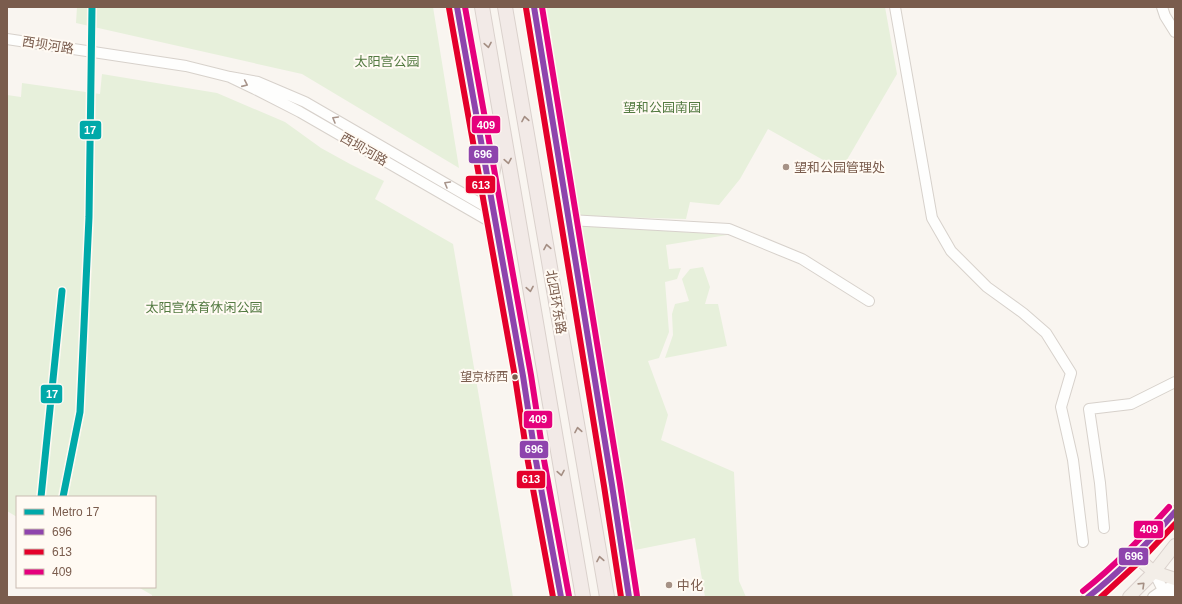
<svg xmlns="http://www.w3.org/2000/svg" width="1182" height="604" viewBox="0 0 1182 604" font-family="Arial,'Noto Sans SC',sans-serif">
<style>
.green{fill:#e7f0db}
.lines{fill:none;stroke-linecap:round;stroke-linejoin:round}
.minor-casing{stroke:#d7d1cb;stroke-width:12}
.major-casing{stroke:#dad1cc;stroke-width:14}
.highway-casing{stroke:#dad1cc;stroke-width:16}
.minor{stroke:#fefefd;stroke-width:10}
.major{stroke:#f3eee8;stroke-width:12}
.highway{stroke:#f2eae7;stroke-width:14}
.bus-1-casing{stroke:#fffaf3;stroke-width:9}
.bus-2-casing{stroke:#fffaf3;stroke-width:9}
.bus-3-casing{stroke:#fffaf3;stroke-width:9}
.bus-1{stroke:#8e44ad;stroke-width:6}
.bus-2{stroke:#e4002b;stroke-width:6}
.bus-3{stroke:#e5007d;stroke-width:6}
.metro-1-casing{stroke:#fffaf3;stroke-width:10}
.metro-1{stroke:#00a9a9;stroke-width:7}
.oneway{stroke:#a48e83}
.oneway2{stroke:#a8958b}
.oneway3{stroke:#a48f83}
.poi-dot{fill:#a69286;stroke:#fffaf3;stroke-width:1.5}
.bus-dot{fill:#7a5c4d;stroke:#fffaf3;stroke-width:1.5}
.labels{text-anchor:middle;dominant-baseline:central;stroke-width:4;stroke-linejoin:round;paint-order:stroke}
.bus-label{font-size:12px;fill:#7a5c4d;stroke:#fffaf3;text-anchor:end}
.street-label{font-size:13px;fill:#7a5c4d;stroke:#fffaf3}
.park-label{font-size:13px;fill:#537a41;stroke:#fffaf3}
.poi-label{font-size:13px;fill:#7a5c4d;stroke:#fffaf3;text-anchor:start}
.line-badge{stroke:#fffaf3;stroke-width:1.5}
.badge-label{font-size:11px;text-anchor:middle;font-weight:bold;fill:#fff}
</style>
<rect width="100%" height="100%" fill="#f9f5f0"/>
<!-- green -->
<path class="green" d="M77 7H433L459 168 302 74 76 23Z
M542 7H885L897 74 841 170 768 129 740 179 719 205 690 202 686 219 579 216Z
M102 74 217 93 285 122 321 148 350 164 384 181 375 199 453 244 513 597H152V595L138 587H155V497H17V517L7 511V95L21 97 22 83 100 94Z
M578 225 727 235 666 245 669 269 681 268 677 279 665 282 669 332 659 358 648 361 668 415 661 440 734 472 739 581 746 597H705L695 538 635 550 615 432Z
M703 267 710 287 705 304H718L727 346 665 358 673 335 672 314 675 304 689 301 682 279 690 269Z"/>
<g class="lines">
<defs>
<path id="minor" d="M457 7 523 376 536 461 561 597
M534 7 612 485 629 597
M895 7 932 218 951 251 987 287 1023 313 1046 333 1071 373 1061 407 1073 460 1083 542
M1162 7 1165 16 1175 32
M7 39 186 66 230 77
M493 211 305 102 258 82 230 77 255 89 300 112 496 225
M569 220 729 229 802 259 869 301
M1104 528 1100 483 1089 409 1131 404 1175 382
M1154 572 1163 590 1175 593
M1153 597 1163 590 1175 585"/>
<path id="major" d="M1135 556 1154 572 1175 579
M1088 597C1121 572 1148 543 1175 512
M1129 597 1154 572 1175 545"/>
<path id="highway" d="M482 7 583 597
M505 7 607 597
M489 190 500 133"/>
</defs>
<!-- minor casing -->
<use href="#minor" class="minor-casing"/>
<!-- major casing -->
<use href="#major" class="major-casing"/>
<!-- highway casing -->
<use href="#highway" class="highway-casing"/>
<!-- minor -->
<use href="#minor" class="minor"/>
<!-- major -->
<use href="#major" class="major"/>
<!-- highway -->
<use href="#highway" class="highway"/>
<defs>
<path id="bus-1" d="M457 7 523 376 536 461 561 597
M534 7 612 485 629 597
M1088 597C1120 572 1148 543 1175 512"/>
<path id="bus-2" d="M449 8 515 377 528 462 553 597
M526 8 604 486 621 597
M1101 597 1139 562 1175 524"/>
<path id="bus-3" d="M465 7 531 375 544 460 569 596
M542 7 620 484 637 596
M1083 591C1115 566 1142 537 1169 507"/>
</defs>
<!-- bus-1 casing -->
<use href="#bus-1" class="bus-1-casing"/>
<!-- bus-2 casing -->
<use href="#bus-2" class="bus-2-casing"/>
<!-- bus-3 casing -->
<use href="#bus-3" class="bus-3-casing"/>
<!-- bus-1 -->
<use href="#bus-1" class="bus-1"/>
<!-- bus-2 -->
<use href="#bus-2" class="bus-2"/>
<!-- bus-3 -->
<use href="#bus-3" class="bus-3"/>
<defs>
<path id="metro-1" d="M41 497 62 291
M63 497 80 412 89 217 92 7"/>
</defs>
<!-- metro-1 casing -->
<use href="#metro-1" class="metro-1-casing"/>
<!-- metro-1 -->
<use href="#metro-1" class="metro-1"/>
</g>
<!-- one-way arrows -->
<defs><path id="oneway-chevron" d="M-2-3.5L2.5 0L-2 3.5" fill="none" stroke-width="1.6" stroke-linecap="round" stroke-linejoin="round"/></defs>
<g class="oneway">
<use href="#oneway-chevron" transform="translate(488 45) rotate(80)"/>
<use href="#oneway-chevron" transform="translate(525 119) rotate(-100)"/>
<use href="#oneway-chevron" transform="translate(508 161) rotate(80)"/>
<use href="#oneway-chevron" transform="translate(547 247) rotate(-100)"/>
<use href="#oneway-chevron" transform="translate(530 289) rotate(80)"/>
<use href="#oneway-chevron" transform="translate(578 430) rotate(-100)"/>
<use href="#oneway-chevron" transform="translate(561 473) rotate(80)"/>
<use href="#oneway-chevron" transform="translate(600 559) rotate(-100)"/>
</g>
<g class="oneway2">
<use href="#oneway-chevron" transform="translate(245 84) rotate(24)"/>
<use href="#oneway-chevron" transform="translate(335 119) rotate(-150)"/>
<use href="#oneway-chevron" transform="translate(447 184) rotate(-150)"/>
</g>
<use class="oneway3" href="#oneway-chevron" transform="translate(1142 585) rotate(-44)"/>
<!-- markers -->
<g class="poi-dot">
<circle cx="786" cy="167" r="4"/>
<circle cx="669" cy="585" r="4"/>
</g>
<circle class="bus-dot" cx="515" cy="377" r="3.5"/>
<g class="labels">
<!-- bus labels -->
<g class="bus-label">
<text x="508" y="377">望京桥西</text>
</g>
<!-- street labels -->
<g class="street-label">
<text transform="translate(48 45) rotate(9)">西坝河路</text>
<text transform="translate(364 149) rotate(30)">西坝河路</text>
<text transform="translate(556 302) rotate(80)">北四环东路</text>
</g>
<!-- park labels -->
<g class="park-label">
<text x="387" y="61">太阳宫公园</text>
<text x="662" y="107">望和公园南园</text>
<text x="204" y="307">太阳宫体育休闲公园</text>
</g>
<!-- poi labels -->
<g class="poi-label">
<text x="794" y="167">望和公园管理处</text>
<text x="677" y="585">中化</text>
</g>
</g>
<g class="line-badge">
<rect x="471" y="115" width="30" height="19" rx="4" fill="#e5007d"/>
<rect x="79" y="120" width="23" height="20" rx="4" fill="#00a9a9"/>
<rect x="468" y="145" width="31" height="19" rx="4" fill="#8e44ad"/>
<rect x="465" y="175" width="31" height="19" rx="4" fill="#e4002b"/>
<rect x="40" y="384" width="23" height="20" rx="4" fill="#00a9a9"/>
<rect x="523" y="410" width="30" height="19" rx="4" fill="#e5007d"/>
<rect x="519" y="440" width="30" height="19" rx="4" fill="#8e44ad"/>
<rect x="516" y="470" width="30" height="19" rx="4" fill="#e4002b"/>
<rect x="1133" y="520" width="31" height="19" rx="4" fill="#e5007d"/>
<rect x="1118" y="547" width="31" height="19" rx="4" fill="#8e44ad"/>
</g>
<g class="badge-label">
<text x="486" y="129">409</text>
<text x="90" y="134">17</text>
<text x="483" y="158">696</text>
<text x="481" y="189">613</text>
<text x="52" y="398">17</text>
<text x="538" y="423">409</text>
<text x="534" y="453">696</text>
<text x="531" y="483">613</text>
<text x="1149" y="533">409</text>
<text x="1134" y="560">696</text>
</g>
<!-- border -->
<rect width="1182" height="604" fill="none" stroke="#7a5c4d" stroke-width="16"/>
<!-- legend -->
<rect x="16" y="496" width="140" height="92" fill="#fffaf3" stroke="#cabbb1"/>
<rect x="24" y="509" width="20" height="6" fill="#00a9a9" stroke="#cabbb1"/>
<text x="52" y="516" font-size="12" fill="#7a5c4d">Metro 17</text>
<rect x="24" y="529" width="20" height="6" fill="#8e44ad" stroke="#cabbb1"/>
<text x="52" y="536" font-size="12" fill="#7a5c4d">696</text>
<rect x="24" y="549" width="20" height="6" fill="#e4002b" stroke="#cabbb1"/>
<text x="52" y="556" font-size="12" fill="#7a5c4d">613</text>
<rect x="24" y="569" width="20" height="6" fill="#e5007d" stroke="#cabbb1"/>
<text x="52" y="576" font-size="12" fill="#7a5c4d">409</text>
</svg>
